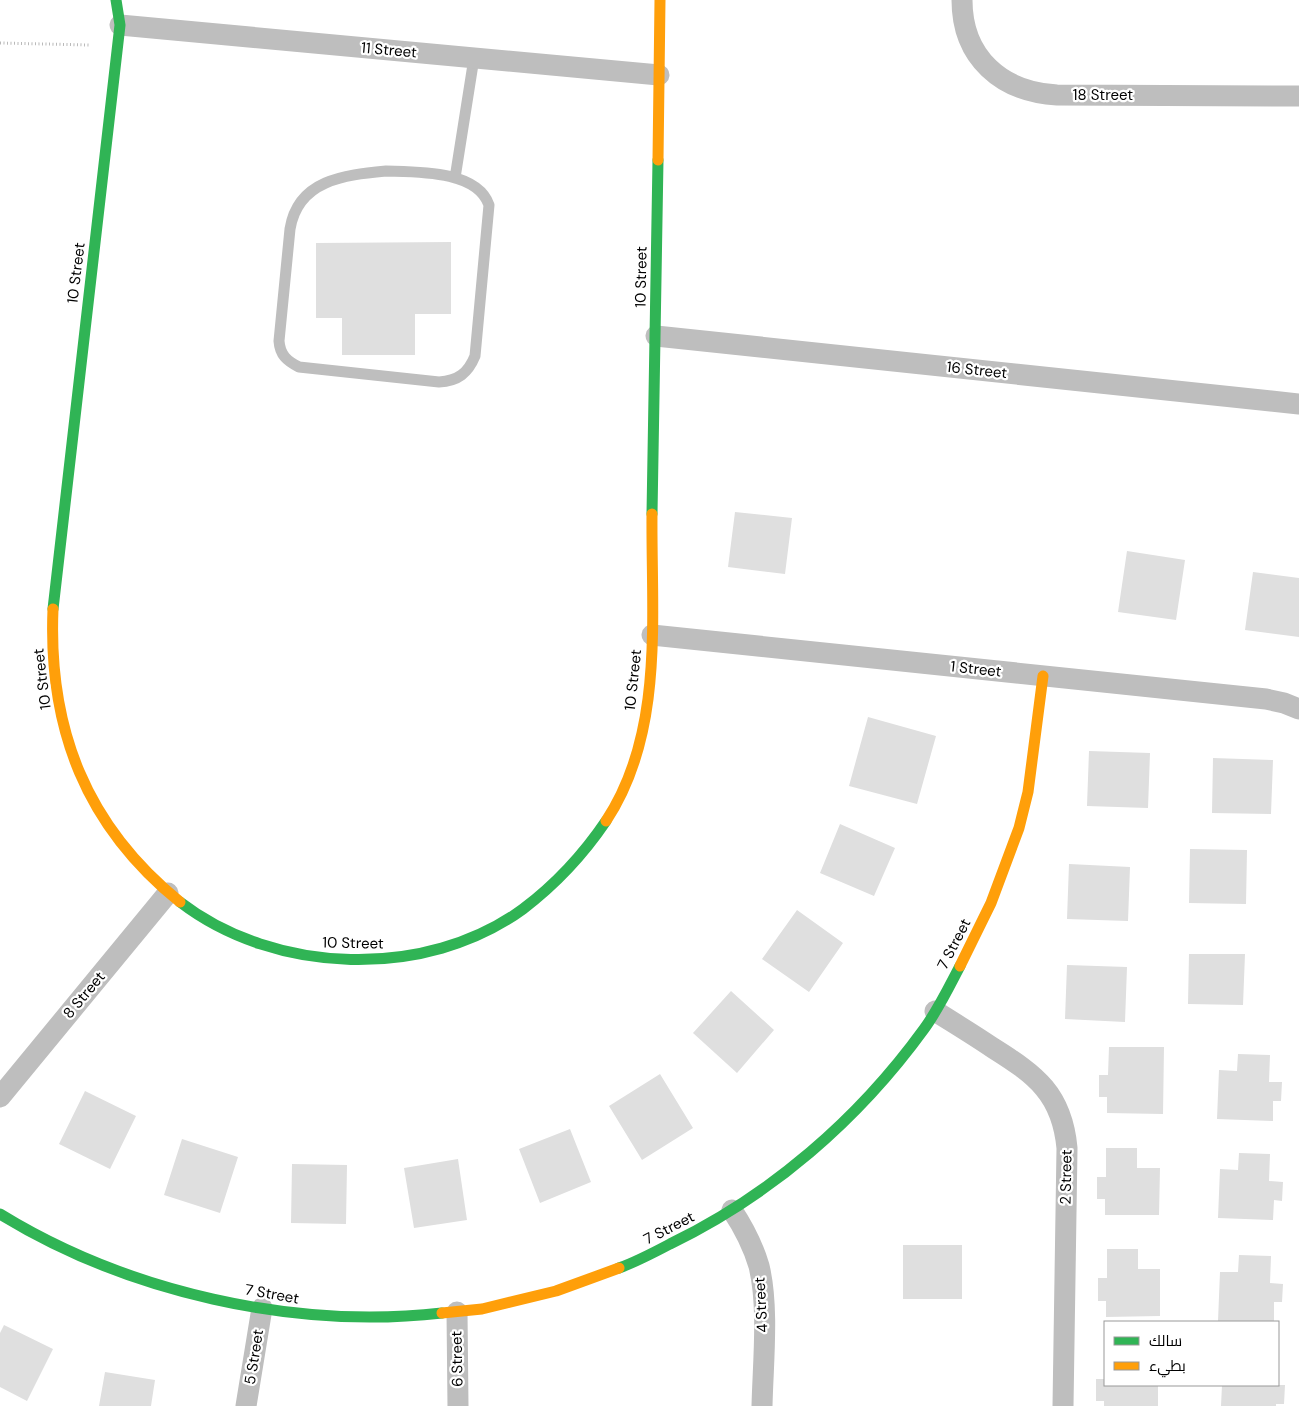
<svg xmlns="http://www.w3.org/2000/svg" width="1299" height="1406" viewBox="0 0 1299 1406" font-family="'DM Sans',Cairo,sans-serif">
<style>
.building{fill:#dfdfdf}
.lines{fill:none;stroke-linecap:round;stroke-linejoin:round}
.path{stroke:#b9b9b9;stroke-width:3;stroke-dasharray:1 2.5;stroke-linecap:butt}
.lane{stroke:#bebebe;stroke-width:11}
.street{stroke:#bebebe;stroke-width:21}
.fast{stroke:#30b455;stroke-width:11}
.slow{stroke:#ff9f0a;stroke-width:11}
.labels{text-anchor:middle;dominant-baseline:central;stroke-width:4.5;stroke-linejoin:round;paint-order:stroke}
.street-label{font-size:15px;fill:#000;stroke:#fff}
</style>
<rect width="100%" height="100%" fill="#fff"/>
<!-- building -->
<path class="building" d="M451 242V314H415V355H342V318H316V243Z
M735 512 792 518 785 574 728 567Z
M1127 551 1185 560 1176 620 1118 612Z
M1253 572 1299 578V637L1245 630Z
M868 717 936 736 917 804 849 786Z
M1089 751 1150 753 1148 808 1087 806Z
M1213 758 1273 760 1271 814 1212 813Z
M840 824 895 848 874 896 820 873Z
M1190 849 1247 850 1246 904 1189 903Z
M1069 864 1130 867 1128 921 1067 919Z
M797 910 843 943 809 992 762 959Z
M1189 954H1245L1243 1005 1188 1004Z
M1067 965 1127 967 1125 1022 1065 1019Z
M731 991 774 1030 737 1073 693 1033Z
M1109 1047H1164L1163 1114 1107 1113V1097H1099V1075H1108Z
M1238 1054 1270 1055 1269 1082H1282L1281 1101H1273V1121L1217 1119 1219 1070 1237 1071Z
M660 1074 693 1128 642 1160 609 1106Z
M85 1091 136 1116 110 1169 59 1144Z
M570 1129 591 1182 540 1203 519 1149Z
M182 1139 238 1157 220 1213 164 1195Z
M1106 1148H1137V1168H1160L1159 1215H1105V1199H1097V1177H1106Z
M1239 1153 1270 1154 1269 1181 1283 1182 1282 1201 1274 1200 1273 1220 1218 1218 1220 1169 1238 1170Z
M458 1159 467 1220 414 1228 404 1168Z
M292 1164 347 1165 346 1224 291 1223Z
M903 1245H962V1299H903Z
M1107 1249H1138V1269H1160V1316L1106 1317V1301H1098V1278H1107Z
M1239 1255 1271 1256 1270 1283 1283 1284 1282 1302H1274V1322L1218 1321 1220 1272H1238Z
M4 1325 53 1349 27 1401 0 1387V1333Z
M105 1372 155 1380 151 1406H99Z
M1096 1379H1105V1385H1158V1406H1104V1401H1096Z
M1222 1385H1285L1284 1404H1276V1406H1221Z"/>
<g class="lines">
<!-- path -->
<path class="path" d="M0 43 89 45"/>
<!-- lane -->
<path class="lane" d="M386 171C416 172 477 170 489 205L475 356C468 373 458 381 439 382L299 367C287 361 280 355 279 341L290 229C298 180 344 175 386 171Z
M455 178 474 58"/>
<!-- street -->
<path class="street" d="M962 0C962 58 1002 92 1057 95L1299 96
M120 25 659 75
M656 336 1299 404
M652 635 1266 699 1284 703 1299 709
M935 1011C954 1023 974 1035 993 1048 1036 1075 1062 1094 1067 1148L1063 1406
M0 1097 168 893
M732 1210C744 1228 753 1246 759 1266 769 1307 763 1363 762 1406
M457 1312 458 1406
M246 1406 262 1308"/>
<!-- fast -->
<path class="fast" d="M652 514 658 160
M53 609 120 25 116 0
M180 902C275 975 426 980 523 909 556 884 583 855 606 821
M0 1214C127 1292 294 1330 442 1313
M619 1268C636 1262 653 1253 670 1244 771 1195 858 1120 924 1029 938 1010 949 987 960 966"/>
<!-- slow -->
<path class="slow" d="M658 160 660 0
M53 609C48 729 86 826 180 902
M606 821C665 732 651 615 652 514
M960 966 991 903 1019 828 1028 792 1043 676
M442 1313 482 1309 556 1291 619 1268"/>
</g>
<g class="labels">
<!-- street labels -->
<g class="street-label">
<text transform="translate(389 50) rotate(5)">11 Street</text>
<text x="1103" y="95">18 Street</text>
<text transform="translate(76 273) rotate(-83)">10 Street</text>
<text transform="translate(641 277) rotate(-89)">10 Street</text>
<text transform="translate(977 370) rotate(6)">16 Street</text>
<text transform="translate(976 669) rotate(6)">1 Street</text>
<text transform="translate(42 679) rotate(-97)">10 Street</text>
<text transform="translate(633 680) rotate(-84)">10 Street</text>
<text transform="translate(353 943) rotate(1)">10 Street</text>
<text transform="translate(954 944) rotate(-63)">7 Street</text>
<text transform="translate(84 995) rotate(-50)">8 Street</text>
<text transform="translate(1066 1177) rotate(-89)">2 Street</text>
<text transform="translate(669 1228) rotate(-27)">7 Street</text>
<text transform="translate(272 1294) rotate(10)">7 Street</text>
<text transform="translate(761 1305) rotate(-93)">4 Street</text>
<text transform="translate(254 1357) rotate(-81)">5 Street</text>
<text transform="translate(457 1359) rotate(-91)">6 Street</text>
</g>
</g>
<!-- legend -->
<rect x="1104" y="1321" width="175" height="65" fill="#ffffff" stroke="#999999"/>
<rect x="1114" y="1337" width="25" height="8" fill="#30b455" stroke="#999999"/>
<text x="1149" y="1346" font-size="15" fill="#000000">سالك</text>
<rect x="1114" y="1362" width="25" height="8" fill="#ff9f0a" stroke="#999999"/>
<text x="1149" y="1371" font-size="15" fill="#000000">بطيء</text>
</svg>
